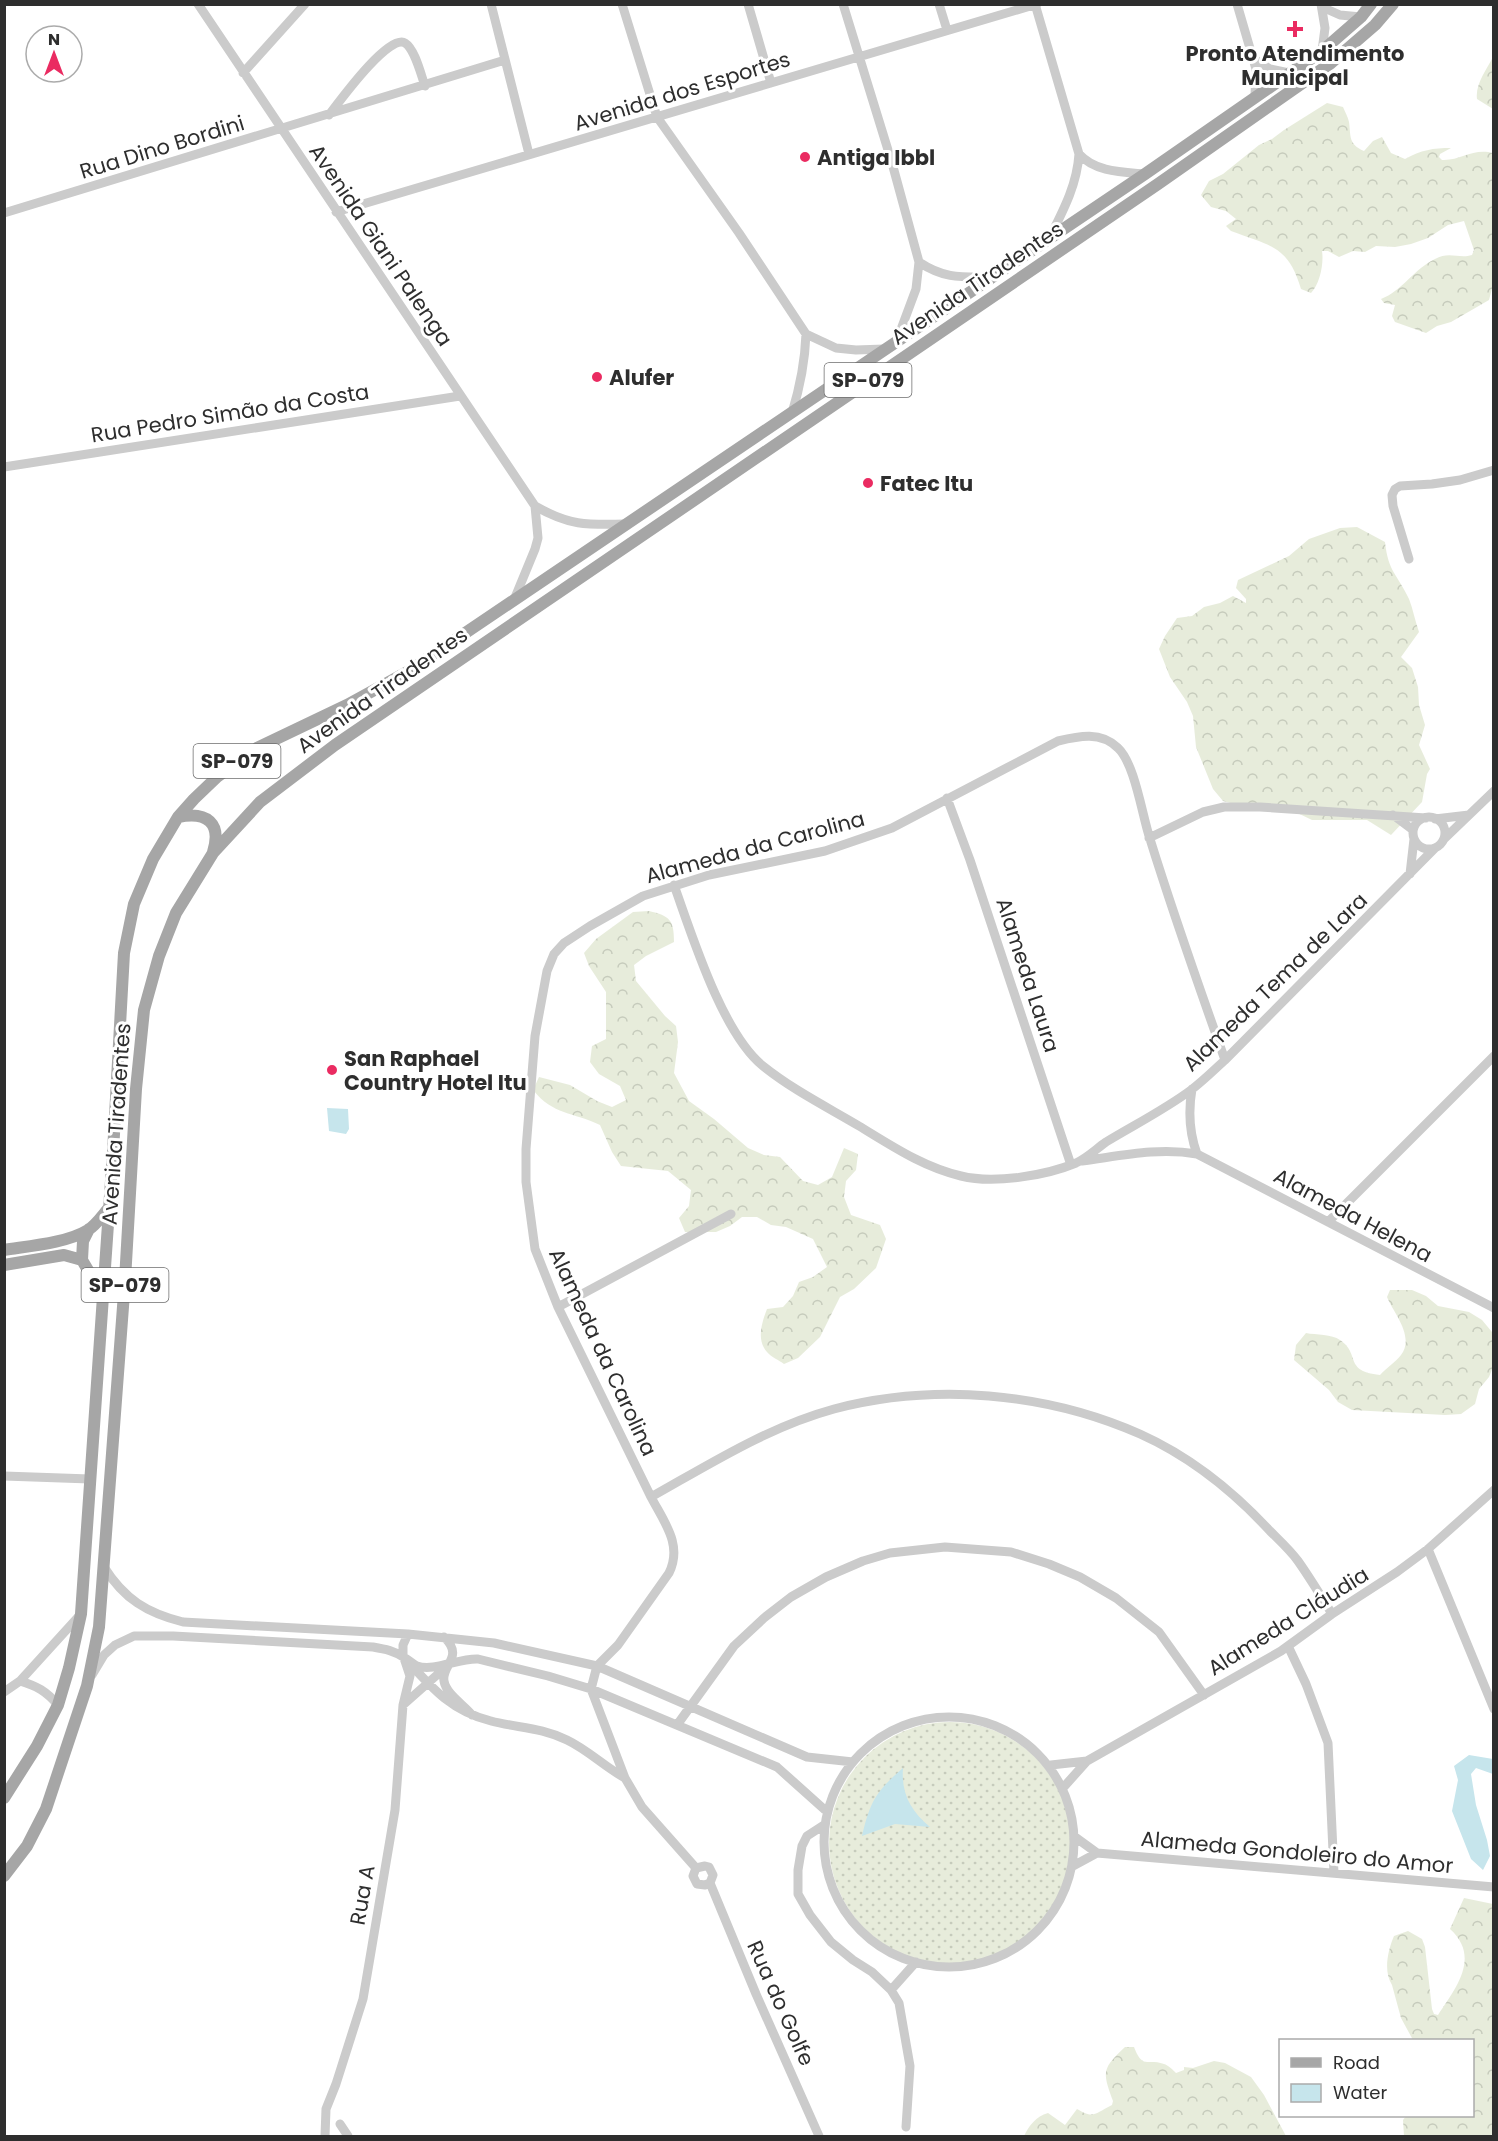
<svg xmlns="http://www.w3.org/2000/svg" width="1498" height="2141" viewBox="0 0 1498 2141" font-family="Poppins,sans-serif">
<style>
.forest{fill:url(#forest-crowns)}
.park{fill:url(#park-dots)}
.water{fill:#c6e5ec}
.lines{fill:none;stroke-linecap:round;stroke-linejoin:round}
.minor{stroke:#cbcbcb;stroke-width:9}
.major{stroke:#a6a6a6;stroke-width:12}
.poi-dot{fill:#ea2b61;stroke:#fff;stroke-width:2}
.labels{text-anchor:middle;dominant-baseline:central;stroke-width:6;stroke-linejoin:round;paint-order:stroke}
.shield{fill:#fff;stroke:#6d6d6d;stroke-width:1.5}
.shield-label{font-size:20px;font-weight:bold;fill:#2e2e2e}
.poi-label{font-size:21px;font-weight:bold;fill:#2e2e2e;stroke:#fff;text-anchor:start}
.street-label{font-size:21px;fill:#2e2e2e;stroke:#fff}
</style>
<defs>
<pattern id="forest-crowns" width="20" height="18" patternUnits="userSpaceOnUse" patternTransform="scale(1.5)"><rect width="20" height="18" fill="#e7ecdb"/><path d="M2 6a3 3 0 1 1 6 0M12 15a3 3 0 1 1 6 0" fill="none" stroke="#c6cbbc"/></pattern>
<pattern id="park-dots" width="8" height="8" patternUnits="userSpaceOnUse" patternTransform="scale(1.5)"><rect width="8" height="8" fill="#e7ecdb"/><path d="M2 2h.1M6 6h.1" fill="none" stroke="#c6cbbc" stroke-width="1.8" stroke-linecap="round"/></pattern>
</defs>
<rect width="100%" height="100%" fill="#fff"/>
<!-- forest -->
<path class="forest" d="M1493 57V109L1477 99C1475 84 1487 69 1493 57Z
M1327 103 1343 107C1345 112 1348 117 1349 122 1351 136 1348 144 1364 151L1373 141 1382 137 1391 153 1405 159C1421 150 1433 148 1451 148L1440 154 1439 157 1442 160C1461 161 1472 148 1493 153L1494 281 1489 300 1451 322 1437 326 1426 333 1395 322 1392 316 1395 305 1384 303 1381 299C1402 291 1414 269 1435 259 1449 251 1459 259 1472 255L1474 250 1464 221 1448 225 1428 238 1411 244 1395 247 1376 246 1365 252 1353 251 1339 257 1328 251H1322C1324 263 1320 284 1311 293L1301 289C1288 245 1270 246 1231 231L1226 226 1236 219 1226 211 1211 207 1201 195 1209 181 1223 174 1259 145 1272 139 1284 130Z
M1357 527 1385 542C1388 572 1398 575 1409 599 1413 609 1415 621 1419 632L1401 657 1412 668 1418 687 1419 705 1425 725 1419 745 1430 769 1427 774 1422 802 1391 835 1367 820H1312L1285 807 1238 805 1223 801 1213 789 1196 747 1193 716 1187 702 1170 677 1159 649 1165 636 1177 618 1192 616 1204 607 1220 603 1233 596 1246 603V599L1236 588 1238 580 1289 556 1309 539 1340 528Z
M649 911C670 916 674 920 674 942L646 956 634 965 636 981 665 1016 676 1026 678 1042 674 1073 689 1101 714 1119 748 1148 764 1155 780 1157 803 1181 818 1185 832 1177 844 1148 858 1154 856 1170 846 1181 844 1197 851 1215 880 1225 886 1239 876 1268 854 1289 840 1297 820 1337 798 1358 784 1364C779 1360 771 1357 767 1352 756 1340 762 1322 767 1309L783 1307 793 1296 799 1282 813 1277 827 1267 813 1239 786 1227 771 1225 757 1217H742L730 1226 716 1232H685L679 1218 689 1206 691 1190 668 1171 621 1166 612 1152 600 1125C573 1112 553 1115 533 1090L539 1077 570 1085 597 1101 612 1107 626 1100 620 1086 599 1074 590 1062 592 1046 606 1039V992L589 966 584 953 596 939 633 912Z
M1390 1290H1412L1426 1296 1438 1306 1469 1312 1482 1320 1492 1332 1493 1367 1489 1377 1479 1389 1475 1404 1461 1414 1445 1415 1352 1410 1338 1402 1329 1390 1294 1360 1296 1345 1306 1333C1316 1335 1332 1334 1340 1340 1361 1354 1343 1371 1380 1375 1386 1368 1396 1362 1401 1355 1415 1336 1394 1314 1387 1297Z
M1464 1898 1493 1904V2136H1404L1403 2120 1406 2116H1472V2040H1413L1401 2018 1392 1985C1383 1971 1388 1950 1394 1936L1408 1931 1422 1939 1425 1947 1432 2009 1434 2014 1438 2015C1456 1988 1481 1957 1450 1929Z
M1125 2047H1134C1143 2070 1147 2058 1164 2064 1168 2065 1173 2070 1176 2073L1184 2070V2067L1193 2068 1214 2061 1225 2063 1251 2077 1264 2095 1286 2136H1024C1029 2126 1036 2116 1048 2113L1065 2125 1077 2109C1094 2119 1094 2114 1112 2105L1113 2101C1102 2071 1102 2069 1125 2047Z"/>
<!-- park -->
<path class="park" d="M829 1843a121 121 0 1 1 242 0a121 121 0 1 1-242 0Z"/>
<!-- water -->
<path class="water" d="M327 1108 348 1109 349 1129 346 1134 329 1131Z
M1469 1755 1493 1759V1774L1476 1768 1471 1774 1476 1805 1487 1840 1490 1856 1483 1870 1471 1859 1452 1811 1458 1780 1454 1766Z
M903 1768C901 1794 911 1811 930 1827L895 1824 862 1836C870 1802 876 1791 903 1768Z"/>
<g class="lines">
<!-- minor -->
<path class="minor" d="M198 4 535 506 538 538 535 549 514 600
M491 4 529 154
M622 4 657 117 739 233 806 334 836 348 856 350 884 349
M748 4 771 83
M843 4 892 163 919 262 916 289 897 340
M939 4 947 30
M1035 4 1079 154C1077 185 1063 211 1049 239
M1237 4 1256 69 1255 96
M1321 4 1325 28 1322 51
M1322 7 1340 15 1361 17
M1253 58 1270 69 1289 73
M243 73 305 4
M329 115C339 102 389 33 405 43 415 49 421 75 425 86
M1079 154C1095 172 1122 172 1145 174
M336 212 1037 4
M4 213 505 60
M919 262C944 279 962 277 991 277
M792 413C800 387 805 361 806 334
M4 467 460 396
M535 506C570 526 587 525 627 524
M1409 559 1393 506 1392 495 1395 489 1400 486 1432 484 1460 480 1494 470
M947 798 970 860 1071 1165
M1393 815 1413 830
M1413 833a16 16 0 1 1 32 0a16 16 0 1 1-32 0Z
M1435 819 1469 815
M1149 838 1203 812 1224 807H1260L1426 818
M1444 839 1494 791
M1410 874 1414 839
M674 885C692 935 722 1033 763 1066 793 1090 827 1107 859 1126 892 1146 923 1167 961 1176 993 1184 1045 1176 1076 1163 1087 1158 1096 1149 1106 1142 1134 1125 1164 1110 1191 1090 1203 1081 1214 1070 1225 1060L1435 848
M1225 1060C1199 987 1173 913 1150 839 1142 815 1135 764 1118 748 1101 731 1079 736 1058 741L892 828 825 851 709 875 643 896 590 926 564 943 554 954 547 971 535 1036 526 1149V1182L535 1249 558 1307 651 1497C710 1464 768 1427 834 1409 934 1383 1045 1392 1140 1434 1189 1456 1234 1492 1270 1531 1279 1540 1290 1550 1298 1561 1310 1578 1321 1596 1332 1614
M1192 1089C1188 1112 1189 1132 1197 1154
M1082 1161C1120 1156 1158 1147 1197 1154L1494 1308
M1328 1222 1494 1056
M558 1307 731 1214
M4 1476 90 1479
M651 1497C664 1522 683 1545 669 1573L618 1645 597 1666 591 1689 625 1778 642 1807 696 1868
M1428 1549 1494 1709
M104 1567C124 1599 147 1613 183 1622L408 1634 494 1643 597 1666 807 1757 853 1762
M408 1634 403 1645V1656C430 1686 450 1711 491 1721 517 1728 541 1727 567 1740 588 1750 605 1767 625 1778
M444 1637C465 1657 441 1665 444 1681 446 1694 464 1705 472 1715
M1288 1646 1306 1684 1328 1743 1334 1873
M92 1675 104 1655 115 1645 134 1636H173L373 1647C385 1649 395 1651 405 1658 409 1660 413 1664 417 1666 434 1672 459 1658 478 1659L548 1676 591 1689 777 1767 825 1810
M20 1681C37 1686 46 1691 58 1705
M4 1692 20 1681 80 1615
M403 1705 446 1667
M824 1842a125 125 0 1 1 250 0a125 125 0 1 1-250 0Z
M677 1725 734 1646 764 1618 791 1597 826 1577 863 1561 890 1553 945 1547 1011 1552 1049 1564 1080 1577 1116 1598 1159 1632 1204 1695
M1051 1765 1087 1761
M1062 1789 1087 1761 1281 1651 1332 1614 1397 1572 1428 1549 1494 1490
M824 1825 807 1836 802 1846 798 1870V1894L810 1915 831 1942 853 1960 872 1972 891 1990 899 2003 910 2066 906 2127
M1075 1837 1097 1853 1494 1887
M1073 1866 1097 1853
M696 1868 705 1866 709 1867 713 1875 710 1883 756 1994 819 2136
M696 1868 693 1876 697 1884 705 1885 710 1883
M891 1990 916 1962
M340 2124 348 2136
M325 2136 326 2109 336 2084 363 1999 395 1810 403 1705 410 1676 404 1658"/>
<!-- major -->
<path class="major" d="M178 817C207 811 222 823 213 852
M4 1250C29 1246 67 1243 88 1230 96 1225 102 1216 108 1209
M82 1260 83 1241 89 1229
M4 1265 64 1255 82 1260 102 1294
M4 1798 37 1746 58 1705 69 1668 81 1614 113 1152 124 953 134 904 153 859 178 817 194 799 217 777 257 748 347 705 409 671 1145 174 1322 51 1361 17 1371 4
M4 1876 27 1846 46 1809 87 1686 99 1627 125 1280 136 1089 144 1010 159 956 176 913 213 853 260 802 335 745 1158 184 1331 63 1375 25 1393 4"/>
</g>
<!-- markers -->
<g class="poi-dot">
<path d="M1292 20h6v6h6v6h-6v6h-6v-6h-6v-6h6z"/>
<circle cx="805" cy="157" r="6"/>
<circle cx="597" cy="377" r="6"/>
<circle cx="868" cy="483" r="6"/>
<circle cx="332" cy="1070" r="6"/>
</g>
<g class="labels">
<!-- shield labels -->
<g class="shield">
<rect x="824.5" y="363" width="87" height="34" rx="4.5"/>
<rect x="193.5" y="744" width="87" height="34" rx="4.5"/>
<rect x="81.5" y="1268" width="87" height="34" rx="4.5"/>
</g>
<g class="shield-label">
<text x="868" y="380">SP-079</text>
<text x="237" y="761">SP-079</text>
<text x="125" y="1285">SP-079</text>
</g>
<!-- poi labels -->
<g class="poi-label">
<text x="1295" y="53" text-anchor="middle">Pronto Atendimento<tspan x="1295" dy="24">Municipal</tspan></text>
<text x="817" y="157">Antiga Ibbl</text>
<text x="609" y="377">Alufer</text>
<text x="880" y="483">Fatec Itu</text>
<text x="344" y="1058">San Raphael<tspan x="344" dy="24">Country Hotel Itu</tspan></text>
</g>
<!-- street labels -->
<g class="street-label">
<text transform="translate(682 91) rotate(-17)">Avenida dos Esportes</text>
<text transform="translate(162 147) rotate(-17)">Rua Dino Bordini</text>
<text transform="translate(381 245) rotate(56)">Avenida Giani Palenga</text>
<text transform="translate(977 283) rotate(-34)">Avenida Tiradentes</text>
<text transform="translate(230 413) rotate(-9)">Rua Pedro Simão da Costa</text>
<text transform="translate(382 690) rotate(-35)">Avenida Tiradentes</text>
<text transform="translate(755 847) rotate(-15)">Alameda da Carolina</text>
<text transform="translate(1028 975) rotate(72)">Alameda Laura</text>
<text transform="translate(1275 982) rotate(-44)">Alameda Tema de Lara</text>
<text transform="translate(116 1124) rotate(-86)">Avenida Tiradentes</text>
<text transform="translate(1353 1215) rotate(28)">Alameda Helena</text>
<text transform="translate(603 1352) rotate(65)">Alameda da Carolina</text>
<text transform="translate(1288 1621) rotate(-32)">Alameda Cláudia</text>
<text transform="translate(1297 1852) rotate(5)">Alameda Gondoleiro do Amor</text>
<text transform="translate(362 1895) rotate(-80)">Rua A</text>
<text transform="translate(781 2003) rotate(66)">Rua do Golfe</text>
</g>
</g>
<!-- border -->
<rect width="1498" height="2141" fill="none" stroke="#2e2e2e" stroke-width="12"/>
<!-- legend -->
<rect x="1279" y="2039" width="195" height="78" fill="#ffffff" stroke="#ababab" stroke-width="1.5"/>
<rect x="1291" y="2058" width="30" height="9" fill="#a6a6a6" stroke="#ababab" stroke-width="1.5"/>
<text x="1333" y="2069" font-size="18" fill="#2e2e2e">Road</text>
<rect x="1291" y="2084" width="30" height="18" fill="#c6e5ec" stroke="#ababab" stroke-width="1.5"/>
<text x="1333" y="2099" font-size="18" fill="#2e2e2e">Water</text>
<!-- north arrow -->
<g transform="translate(54 54)"><circle r="28" fill="#ffffff" stroke="#ababab" stroke-width="1.5"/>
<path d="M0-4.5L10 22L0 15L-10 22Z" fill="#ea2b61"/>
<text y="-9" font-size="16" font-weight="bold" text-anchor="middle" fill="#2e2e2e">N</text>
</g>
</svg>
